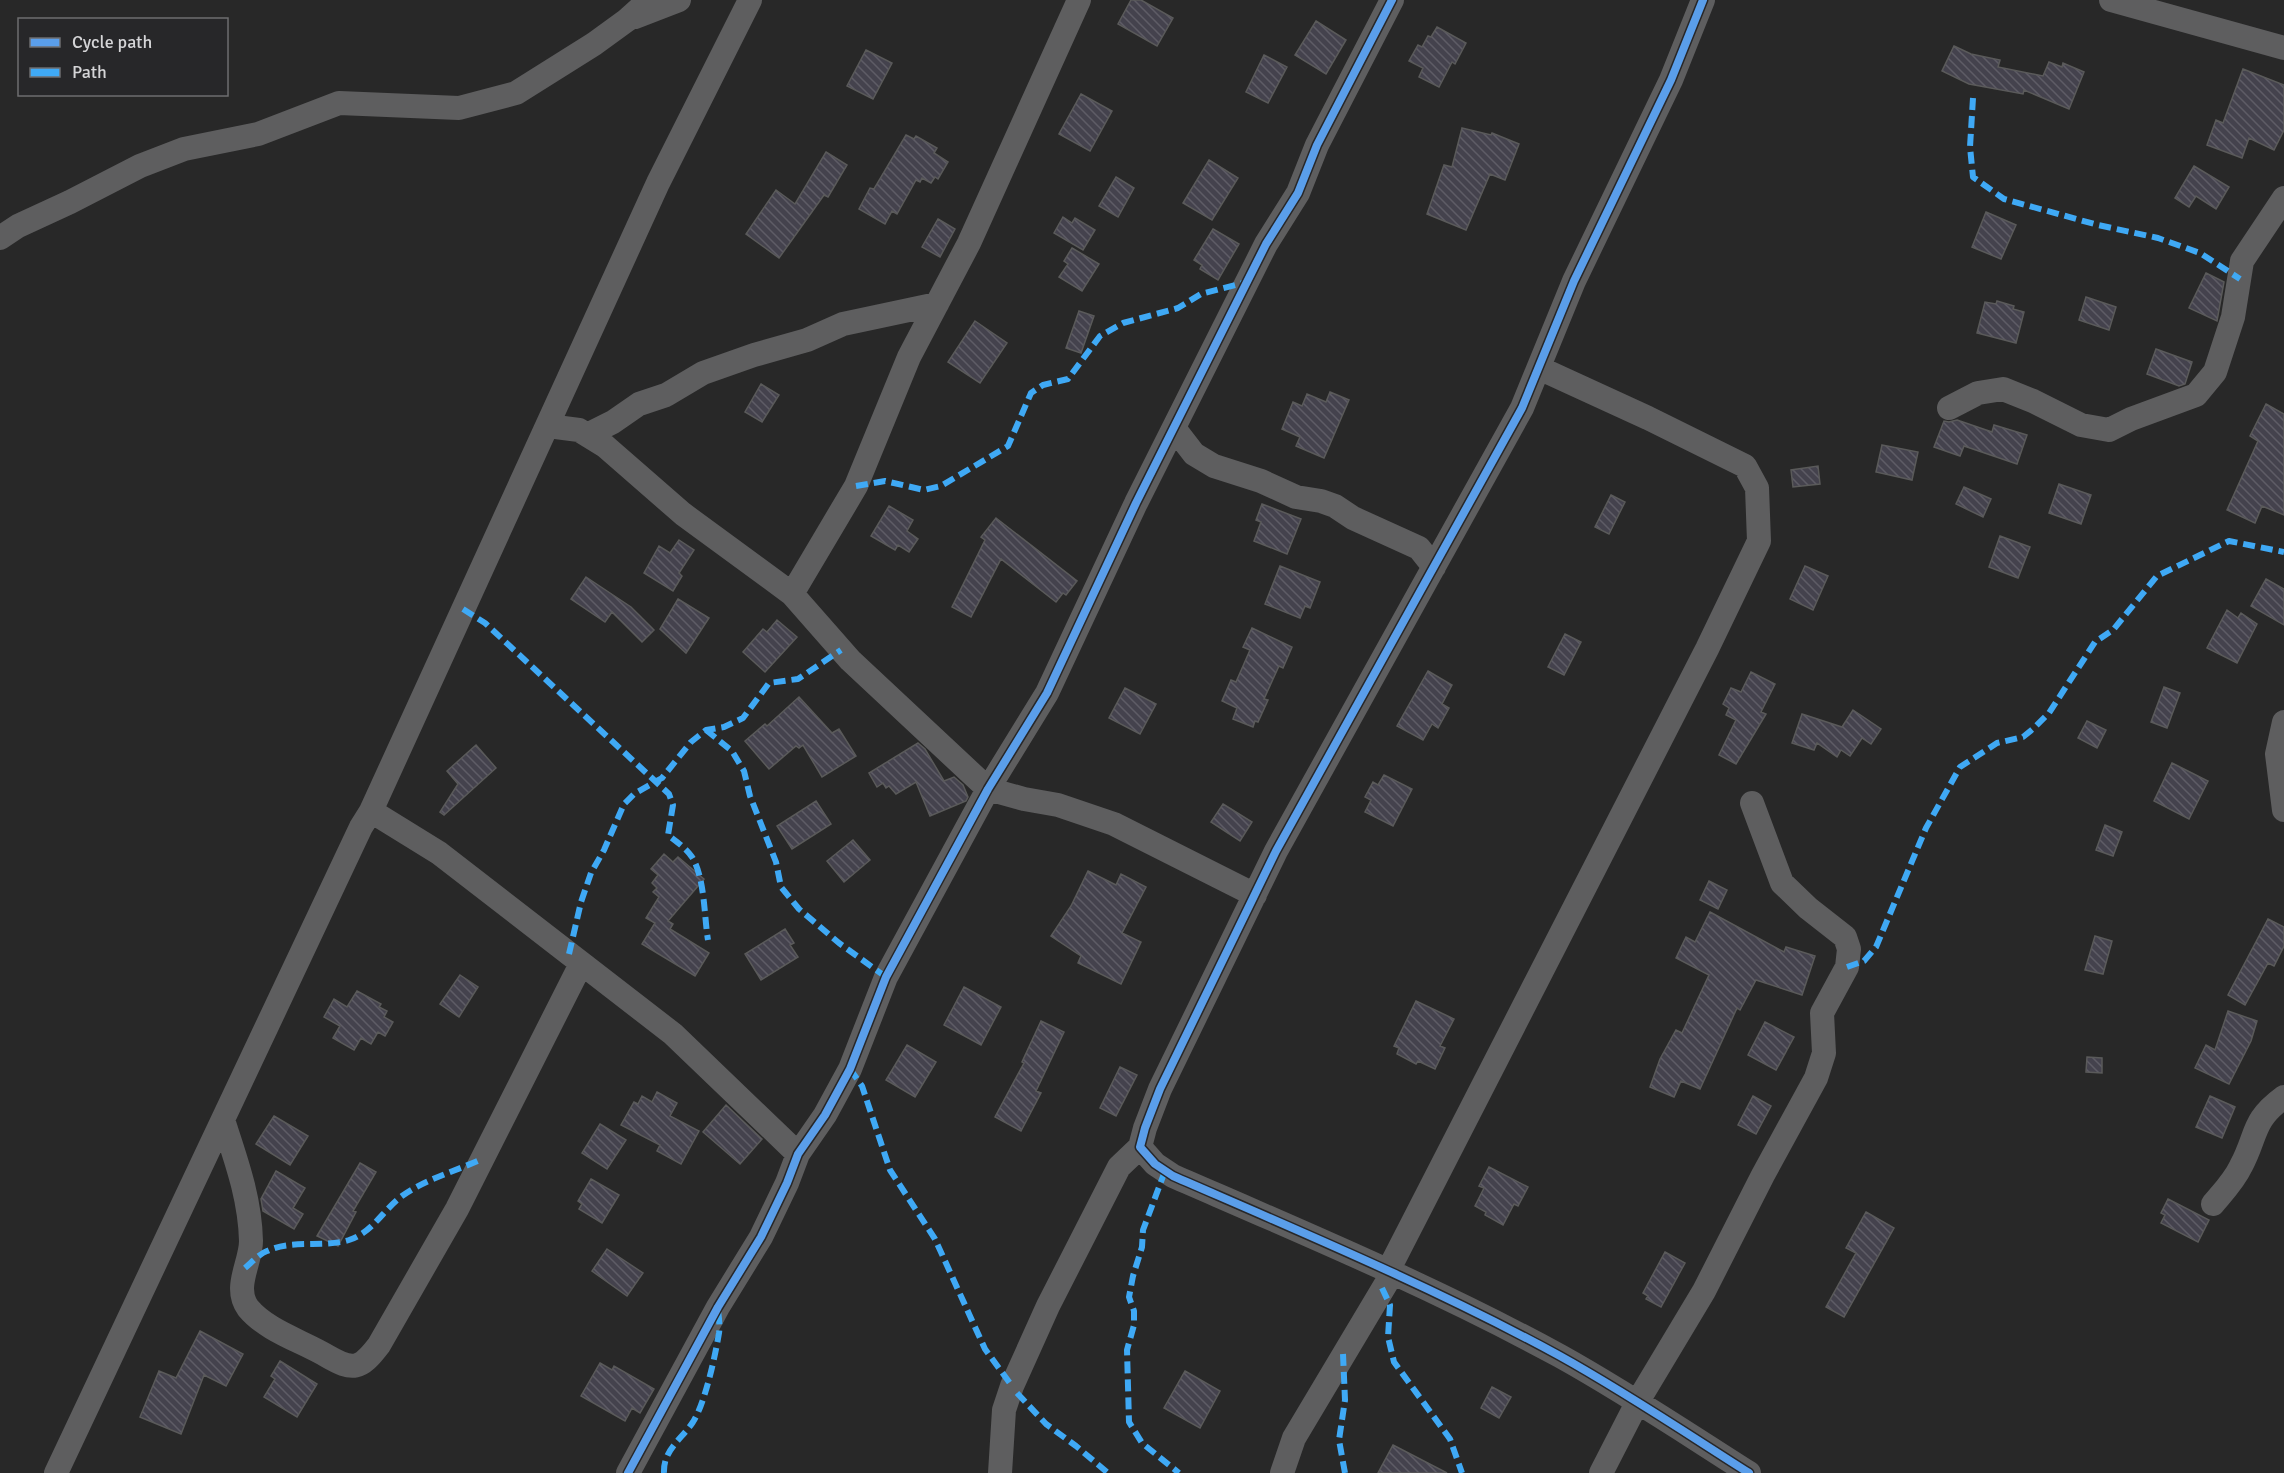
<svg xmlns="http://www.w3.org/2000/svg" width="2284" height="1473" viewBox="0 0 2284 1473" font-family="Signika,sans-serif">
<style>
.building{fill:url(#building-back-hatch);stroke:#5a5a5a;stroke-width:1.5}
.lines{fill:none;stroke-linecap:round;stroke-linejoin:round}
.minor{stroke:#5e5e5f;stroke-width:24}
.quiet{stroke:#3fa9f5;stroke-width:6;stroke-dasharray:12 6;stroke-linecap:butt}
.cycleway-casing{stroke:#272729;stroke-width:11}
.cycleway{stroke:#5a9eea;stroke-width:8}
</style>
<defs>
<pattern id="building-back-hatch" width="6" height="6" patternUnits="userSpaceOnUse" patternTransform="scale(1.5)"><rect width="6" height="6" fill="#44424d"/><path d="M-1 5l2 2M0 0l6 6M5-1l2 2" fill="none" stroke="#5e5c66"/></pattern>
</defs>
<rect width="100%" height="100%" fill="#282828"/>
<!-- building -->
<path class="building" d="M1131 0H1141L1173 18 1157 46 1118 24Z
M1316 21 1346 40 1326 74 1295 55Z
M1437 27 1466 43 1455 64 1452 62 1439 87 1419 77 1423 68 1409 61 1418 45 1422 47 1428 36 1431 37Z
M1954 46 1971 54 2000 60 1998 67 2043 76 2049 62 2062 67 2063 63 2084 72 2069 109 2024 90 2023 94 1969 84 1942 71Z
M866 50 892 63 873 99 847 86Z
M1264 55 1287 67 1268 103 1246 92Z
M2243 69 2284 85V130L2274 150 2249 138 2242 158 2207 145 2216 120 2223 123Z
M1081 94 1112 111 1090 151 1059 134Z
M1462 128 1491 135 1492 133 1519 144 1505 180 1490 174 1466 230 1427 214 1444 165 1452 167Z
M906 135 914 139 916 136 937 148 934 153 948 162 938 179 935 177 931 183 922 178 920 182 916 180 897 214 892 211 885 224 859 209 870 188 874 189Z
M826 152 847 165 828 197 824 195 779 258 746 234 776 190 795 204Z
M1209 160 1238 178 1212 220 1183 203Z
M2194 166 2229 187 2216 209 2196 196 2189 207 2175 198Z
M1116 177 1134 188 1118 217 1099 206Z
M1986 212 2016 225 2001 259 1972 247Z
M1063 217 1072 223 1075 218 1095 230 1083 250 1054 233Z
M938 219 955 229 940 257 922 247Z
M1213 229 1239 244 1218 280 1200 269 1202 265 1194 260Z
M1072 248 1099 264 1082 291 1059 277 1068 264 1064 261Z
M2206 273 2224 282 2217 321 2189 308Z
M2086 297 2116 307 2109 330 2079 320Z
M1997 301 2014 306 2013 309 2024 312 2016 343 1977 333 1985 302 1996 304Z
M1079 311 1094 316 1081 353 1066 348Z
M975 321 1007 343 980 383 948 362Z
M2156 349 2192 362 2185 384 2179 386 2147 374Z
M761 384 779 395 762 422 745 412Z
M1330 392 1349 400 1324 458 1296 446 1300 437 1282 429 1293 402 1302 406 1307 394 1326 402Z
M2266 404 2284 414V515L2262 506 2255 523 2227 510 2258 441 2250 436Z
M1957 420 1992 432 1994 425 2027 435 2017 464 1964 446 1960 456 1934 447 1944 421 1949 422Z
M1882 445 1918 452 1912 480 1876 472Z
M1818 466 1820 484 1793 487 1791 470Z
M2059 484 2091 495 2081 524 2049 513Z
M1964 487 1991 499 1983 517 1956 504Z
M1611 495 1625 502 1609 534 1595 527Z
M1262 504 1301 519 1287 554 1254 541 1261 522 1256 520Z
M889 506 913 520 907 531 918 539 909 552 898 545 895 550 871 536Z
M996 518 1077 581 1066 595 1063 593 1056 602 1001 559 971 617 952 607 985 540 981 537Z
M2000 536 2030 547 2018 578 1989 567Z
M679 540 694 550 679 573 682 576 673 591 644 573 659 546 670 553Z
M1280 566 1320 582 1310 608 1305 606 1300 618 1265 604Z
M1805 566 1828 576 1813 610 1790 599Z
M586 577 631 607 654 630 642 642 612 612 605 622 571 599Z
M2266 579 2284 589V625L2251 606Z
M678 599 709 618 686 653 660 629Z
M2227 610 2238 618 2241 613 2257 624 2237 663 2207 648Z
M777 620 797 637 765 672 743 652 763 629 767 632Z
M1252 628 1292 647 1283 668 1279 666 1264 699 1268 700 1258 722 1255 721 1253 727 1233 719 1237 708 1222 701 1231 680 1236 682 1250 650 1243 647Z
M1565 634 1581 642 1564 675 1548 667Z
M1428 671 1452 685 1442 704 1449 708 1438 728 1432 724 1423 740 1397 726Z
M1751 672 1775 684 1761 712 1766 714 1736 764 1719 755 1736 720 1726 715 1729 708 1723 704 1731 688 1741 692Z
M2164 687 2180 693 2167 728 2151 722Z
M1125 688 1156 704 1140 734 1109 718Z
M799 697 832 733 839 729 856 756 822 777 803 745 799 748 796 746 769 769 745 741 765 724 767 726Z
M1853 710 1881 729 1871 744 1862 738 1850 756 1841 750 1837 757 1817 743 1814 750 1792 743 1802 714 1842 727Z
M2087 721 2106 730 2097 748 2078 738Z
M918 743 925 749 944 781 954 777 963 785 968 797 966 801 930 816 916 782 896 794 889 786 886 788 883 783 877 787 869 773Z
M476 745 496 768 444 815 440 812 458 784 447 771Z
M2172 763 2208 781 2189 819 2154 801Z
M1384 775 1412 789 1393 826 1365 812 1371 800 1365 797 1373 782 1378 785Z
M816 801 831 824 792 849 777 826Z
M1223 804 1252 822 1240 841 1211 822Z
M2105 825 2122 832 2113 856 2096 850Z
M853 840 870 860 844 882 827 861Z
M664 854 673 862 678 857 704 879 668 921 673 924 670 929 709 953 695 976 642 944 655 923 646 918 659 897 653 892 657 888 652 883 658 875 651 869Z
M1088 871 1116 885 1121 874 1146 887 1122 933 1141 942 1121 984 1078 963 1081 956 1051 936 1071 906Z
M1709 881 1727 890 1718 909 1700 900Z
M1710 912 1784 952 1786 947 1815 956 1802 995 1756 980 1740 1010 1737 1008 1700 1089 1681 1081 1674 1097 1650 1087 1660 1059 1676 1030 1682 1033 1709 975 1676 958 1686 937 1695 942Z
M2268 919 2284 927V946L2274 966 2268 963 2245 1005 2228 995Z
M785 929 794 943 790 945 798 957 761 980 745 954Z
M2095 936 2112 941 2103 974 2085 970Z
M460 975 478 987 459 1017 440 1004Z
M964 987 1001 1007 981 1045 944 1025Z
M357 991 381 1004 379 1007 387 1011 384 1017 393 1022 385 1036 378 1032 371 1044 361 1038 354 1050 333 1038 340 1026 324 1017 334 999 347 1007Z
M1416 1001 1454 1019 1440 1046 1445 1048 1435 1069 1418 1061 1416 1064 1397 1054 1399 1048 1394 1046Z
M2228 1011 2257 1021 2251 1041 2229 1084 2195 1068 2206 1045 2215 1050Z
M1041 1021 1064 1032 1036 1091 1041 1093 1021 1131 995 1117 1024 1063 1022 1062Z
M1765 1022 1794 1037 1776 1070 1748 1055Z
M907 1045 936 1062 915 1097 886 1080Z
M2087 1057 2102 1058V1073L2086 1072Z
M1120 1067 1137 1075 1116 1116 1100 1108Z
M657 1092 677 1103 670 1116 699 1131 681 1164 657 1151 660 1145 621 1125 634 1102 638 1104 642 1096 652 1102Z
M1753 1096 1771 1106 1756 1134 1738 1125Z
M2210 1096 2235 1107 2222 1138 2196 1127Z
M726 1105 762 1139 740 1164 703 1132Z
M274 1116 308 1136 290 1165 256 1144Z
M600 1124 626 1140 607 1169 582 1153Z
M360 1163 376 1172 353 1211 356 1212 338 1246 317 1236Z
M1489 1167 1528 1187 1518 1206 1514 1204 1503 1225 1485 1215 1486 1212 1475 1206 1484 1188 1479 1186Z
M276 1171 305 1188 293 1208 303 1214 294 1229 263 1211 261 1199Z
M591 1179 619 1195 602 1223 579 1209 582 1204 578 1201Z
M2168 1199 2209 1220 2198 1242 2161 1223 2165 1215 2161 1213Z
M1866 1212 1894 1228 1844 1317 1826 1307 1856 1253 1846 1248Z
M607 1249 643 1273 627 1296 592 1271Z
M1665 1252 1685 1263 1661 1307 1646 1299 1648 1296 1643 1293Z
M200 1331 243 1354 226 1386 204 1375 181 1434 140 1417 159 1371 176 1378Z
M280 1361 317 1384 297 1417 264 1397 275 1379 271 1376Z
M600 1363 612 1370 614 1366 654 1389 640 1413 632 1408 625 1421 581 1396Z
M1185 1371 1220 1391 1200 1428 1164 1408Z
M1492 1387 1511 1397 1499 1418 1481 1408Z
M1393 1445 1447 1473H1378Z"/>
<g class="lines">
<!-- minor -->
<path class="minor" d="M1703 0 1671 80 1574 281 1522 408 1276 851 1160 1089 1145 1128 1140 1147 1155 1164 1173 1176C1304 1233 1435 1288 1560 1356 1625 1392 1686 1433 1749 1473
M2111 0 2284 48
M635 17 679 0
M0 238 18 226 70 202 140 166 184 149 258 134 339 103 459 108 516 93 594 44 627 20 649 0
M1949 408 1978 393 2003 389 2033 401 2081 425 2109 430 2131 419 2196 395 2215 372 2233 317 2242 261 2284 198
M548 426 579 430 605 446 683 514 792 594 850 660 988 789 1024 799 1058 805 1114 824 1255 895
M1174 428 1194 454 1214 466 1261 481 1296 497 1321 501 1335 506 1353 518 1419 548 1434 567
M587 435 613 422 639 404 666 395 703 373 754 355 807 340 843 324 937 304
M792 594 856 486 909 357 969 243 1079 0
M2284 722 2277 754 2284 810
M371 811 439 853 673 1034 798 1154
M223 1120C236 1160 250 1198 251 1241 251 1263 233 1287 248 1308 267 1331 302 1341 327 1356 353 1371 360 1370 379 1345L457 1209 581 964
M2213 1204C2223 1192 2234 1181 2241 1166 2258 1134 2251 1121 2284 1097
M1389 1269 1707 649 1759 541 1757 488 1745 466 1648 418 1539 368
M56 1473 361 827 371 811 658 183 750 0
M628 1473 718 1307 761 1237 787 1183 798 1154 825 1115 850 1069 886 977 988 789 1047 693 1136 503 1266 244 1298 193 1317 145 1392 0
M1000 1473 1004 1410 1012 1386 1048 1306 1119 1167 1140 1147
M1282 1473 1294 1438 1393 1272
M1601 1473 1638 1401 1704 1291 1763 1175 1816 1078 1824 1053 1822 1013 1847 967 1849 949 1845 937 1808 908 1782 883 1752 803"/>
<!-- quiet -->
<path class="quiet" d="M1973 98 1970 147 1973 177 2004 199 2098 225 2158 238 2200 253 2240 279
M856 486 885 481 924 490 941 486 1008 446 1031 393 1043 385 1068 379 1100 336 1123 323 1178 308 1201 294 1247 282
M463 609 485 623 669 794 673 805 668 835C677 842 686 848 692 857 705 878 704 916 708 940
M706 730 732 751 744 771 750 796 776 862 781 887 799 909 839 943 886 977
M569 954 581 902 591 873 604 850 624 804 634 794 662 778 691 742 706 730 724 727 743 718 769 683 798 679 841 650
M1847 967 1864 961 1876 947 1926 828 1960 767 1997 743 2023 737 2034 728 2049 713 2095 642 2113 630 2157 576 2229 541 2284 552
M850 1069 862 1086 890 1170 935 1239 985 1349 1012 1386
M1165 1171 1143 1230 1142 1247 1133 1276 1129 1297 1134 1311V1325L1127 1350 1129 1422 1142 1443 1179 1473
M245 1268C252 1262 259 1254 267 1251 292 1239 323 1248 349 1240 373 1232 383 1210 402 1196 426 1179 456 1171 482 1159
M1382 1288 1390 1305 1388 1337 1394 1362 1450 1439 1462 1473
M1343 1354 1345 1400 1339 1440 1345 1473
M1017 1393 1046 1424 1076 1446 1108 1473
M664 1473C663 1450 681 1440 693 1422 705 1403 715 1357 719 1333 720 1326 719 1318 718 1310"/>
<defs>
<path id="cycleway" d="M1703 0 1671 80 1574 281 1522 408 1276 851 1160 1089 1145 1128 1140 1147 1155 1164 1173 1176C1304 1233 1435 1288 1560 1356 1625 1392 1686 1433 1749 1473
M628 1473 718 1307 761 1237 787 1183 798 1154 825 1115 850 1069 886 977 988 789 1047 693 1136 503 1266 244 1298 193 1317 145 1392 0"/>
</defs>
<!-- cycleway casing -->
<use href="#cycleway" class="cycleway-casing"/>
<!-- cycleway -->
<use href="#cycleway" class="cycleway"/>
</g>
<!-- legend -->
<rect x="18" y="18" width="210" height="78" fill="#272729" stroke="#6d6d6f" stroke-width="1.5"/>
<rect x="30" y="38" width="30" height="9" fill="#5a9eea" stroke="#6d6d6f" stroke-width="1.5"/>
<text x="72" y="48" font-size="18" fill="#d5d5d7">Cycle path</text>
<rect x="30" y="68" width="30" height="9" fill="#3fa9f5" stroke="#6d6d6f" stroke-width="1.5"/>
<text x="72" y="78" font-size="18" fill="#d5d5d7">Path</text>
</svg>
